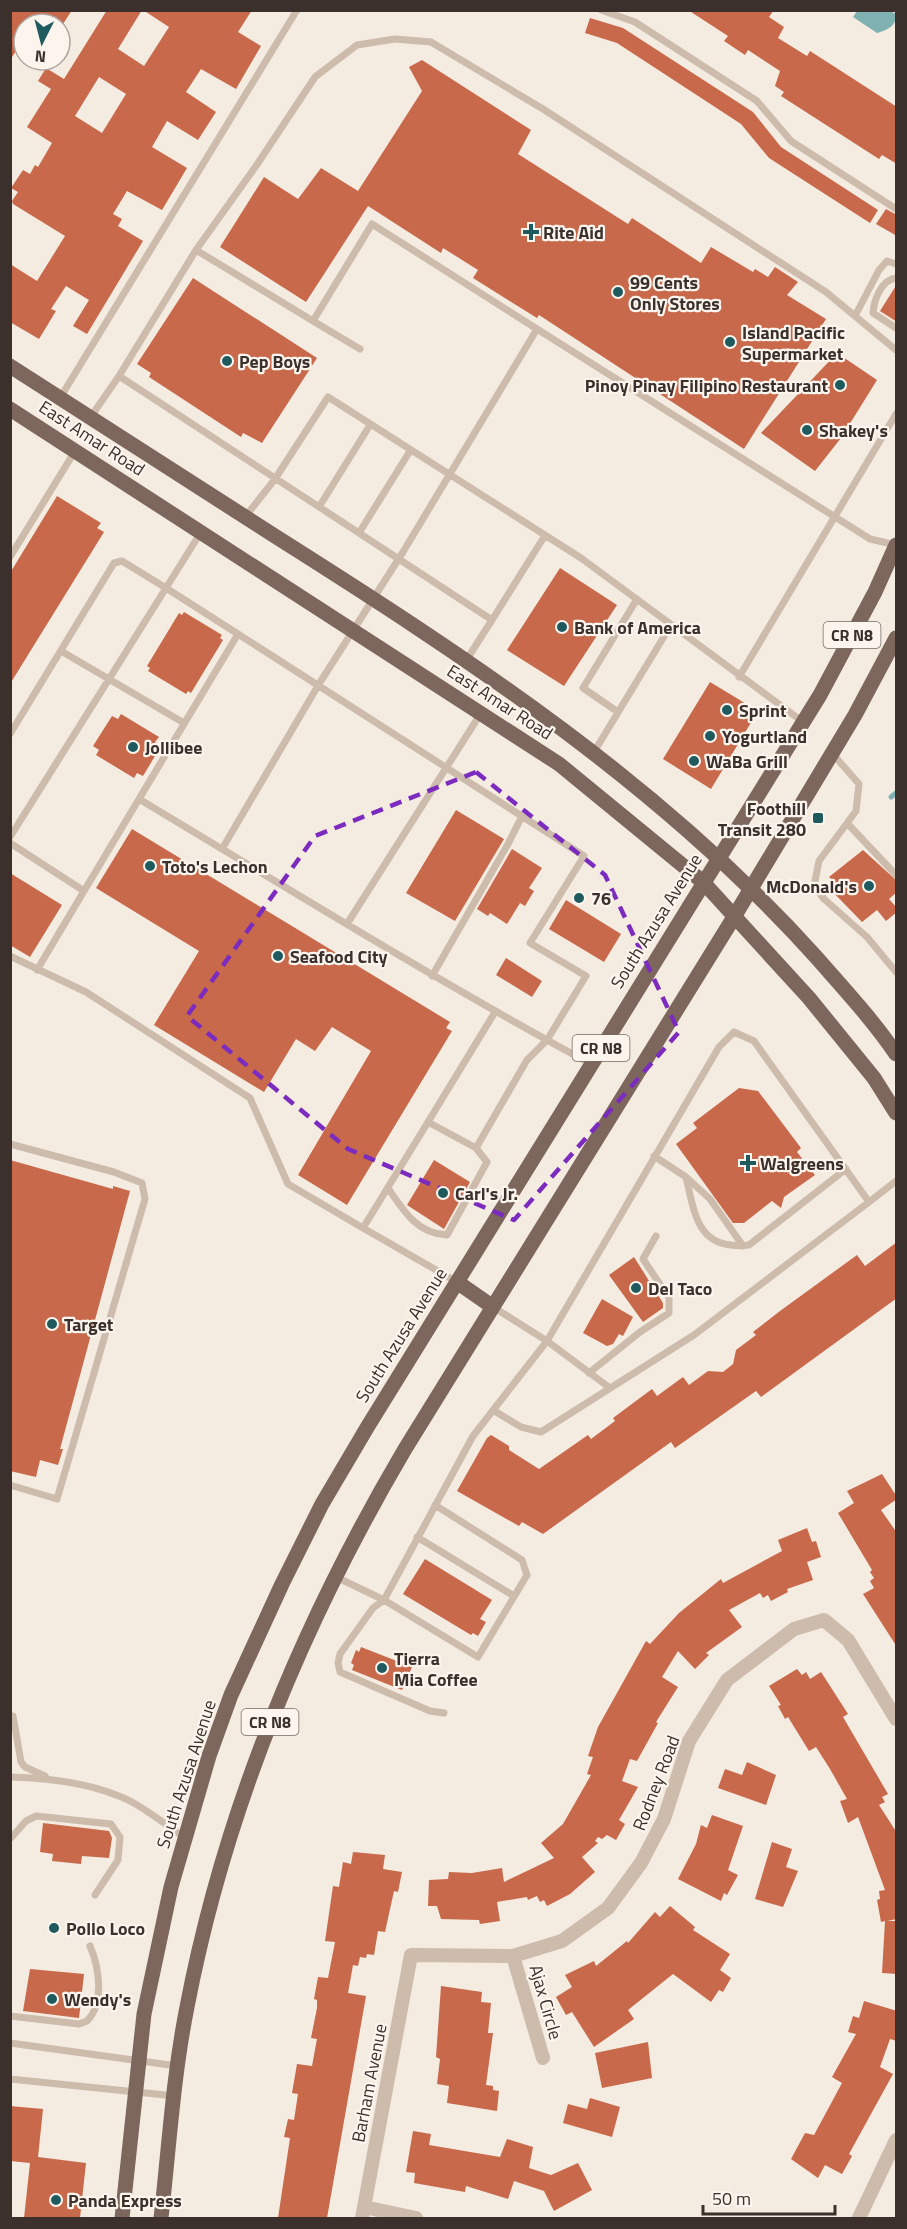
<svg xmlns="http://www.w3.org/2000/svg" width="907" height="2229" viewBox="0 0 907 2229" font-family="'Titillium Web',sans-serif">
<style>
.water{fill:#7fb0b2}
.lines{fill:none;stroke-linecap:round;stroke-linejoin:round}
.stream{stroke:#7fb0b2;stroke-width:5}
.building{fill:#c8694b;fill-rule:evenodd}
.lane{stroke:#cdbbac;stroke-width:7}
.street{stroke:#cdbbac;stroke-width:14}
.primary{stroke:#7d675c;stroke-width:15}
.marked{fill:none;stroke:#7b2cbf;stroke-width:4.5;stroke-dasharray:12 8;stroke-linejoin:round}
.poi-dot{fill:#1f5a5e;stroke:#fbf5ee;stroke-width:2}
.labels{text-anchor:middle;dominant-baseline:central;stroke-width:4.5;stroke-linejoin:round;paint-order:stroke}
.shield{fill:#fbf5ee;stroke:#756b66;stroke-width:1.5}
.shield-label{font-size:16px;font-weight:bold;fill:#3b302b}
.poi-label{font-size:18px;font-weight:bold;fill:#3b302b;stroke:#fbf5ee;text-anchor:start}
.street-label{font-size:18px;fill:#3b302b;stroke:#fbf5ee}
</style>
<rect width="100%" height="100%" fill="#f4ebe1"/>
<!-- water -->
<path class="water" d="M857 11H890L896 14C897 26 887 30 877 33L853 17Z"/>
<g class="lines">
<!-- stream -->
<path class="stream" d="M891 797 896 793"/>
</g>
<!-- building -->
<path class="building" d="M10 10H72L63 24H24V39L10 60Z
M107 10H142L118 49 144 66 169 27 143 10H252L238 32 261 46 236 89 201 69 186 92 216 112 198 140 167 121 152 147 187 168 162 210 127 191 113 214 122 219 118 226 143 241 87 334 73 326 89 300 66 286 51 309 56 311 39 339 10 322V264L37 281 65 236 13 204 12 201 18 192 11 188 23 170 30 174 35 165 38 167 52 143 27 127 51 89 38 81 46 68 64 79ZM99 77 126 94 102 133 75 116Z
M688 10H774L769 17 784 27 778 38 807 56 810 51 897 107V164L882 155 879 159 781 96 784 92 775 86 780 71 748 50 745 55 724 41 728 36Z
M590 18 623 28 753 112 781 147 878 210 870 223 769 158 741 124 617 43 585 33Z
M422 60 531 130 518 154 628 224 632 218 701 263 711 247 753 272 755 269 768 277 775 267 798 282 787 295 826 319 744 449 539 315 537 318 473 278 478 270 443 248 441 253 368 206 306 302 220 247 264 177 298 199 321 168 358 191 422 91 409 67Z
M886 209 897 215V236L876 224Z
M193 278 317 358 262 443 243 433 241 437 149 377 151 373 137 364Z
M897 284V322L880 311Z
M837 353 877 380 841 438 815 471 761 433Z
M57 496 101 523 97 528 104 532 10 684V573Z
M560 568 617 605 564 686 507 650Z
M184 612 222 635 220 638 223 640 191 693 188 691 186 694 148 671 150 668 147 666 179 613 182 615Z
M710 682 758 711 711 789 663 759Z
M121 714 159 737 155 742 161 746 143 776 137 773 134 778 96 755 99 750 93 746 112 716 118 719Z
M456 810 504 839 455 921 406 893Z
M132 829 450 1022 446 1028 452 1031 347 1205 298 1175 371 1051 332 1027 315 1051 296 1039 264 1092 154 1025 199 951 96 888Z
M512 849 542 868 529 888 534 891 525 906 520 903 507 924 490 913 488 916 477 909Z
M863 850 897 881V892L889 899 897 908V912L886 921 877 910 862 922 828 887 832 880 829 877Z
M10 873 62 905 30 957 10 945Z
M566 900 621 934 604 962 549 929Z
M506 958 542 981 532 997 496 975Z
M739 1088 758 1091 801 1148 797 1152 815 1175 784 1197 781 1208 772 1201 744 1223H733L676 1144 697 1128 693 1123Z
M10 1160 113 1189V1186L130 1191 60 1449H63L58 1465 40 1460 36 1477 10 1471Z
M434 1160 470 1182 444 1229 407 1205Z
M897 1242V1298L761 1397 756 1391 675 1448 671 1442 543 1534 522 1522 519 1526 457 1491 487 1438 491 1435 509 1446V1450L539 1469 588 1435 591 1439 615 1421 613 1418 652 1389 657 1396 683 1377 689 1385 708 1371 723 1372 733 1364 736 1350 756 1335 753 1332 780 1311 857 1255 865 1266Z
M634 1257 663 1303V1308L643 1322 609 1275Z
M602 1299 633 1317 623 1336 619 1334 613 1344 607 1346 583 1333Z
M882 1474 897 1497V1499L881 1510 897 1533V1647L863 1594 874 1588 870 1581 874 1578 870 1572 872 1570 838 1513 854 1503 847 1491Z
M807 1528 812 1542 816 1541 821 1557 807 1562 813 1580 787 1589 788 1592 771 1601 768 1595 763 1598 760 1593 729 1610 742 1627 706 1653 709 1655 695 1669 678 1651 662 1677 678 1687 656 1722 658 1723 637 1761 630 1759 622 1781 638 1787 619 1820 625 1824 616 1840 607 1835 602 1839 598 1837 595 1841 598 1843 582 1857 595 1872 570 1894 547 1906 544 1900 540 1902 537 1896 528 1900 527 1897 497 1902 500 1921 480 1924 479 1920 441 1919 437 1906H428L429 1880 448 1879 449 1872 472 1873 502 1868 504 1882 554 1858 541 1843 563 1824 591 1775 587 1774 593 1757 588 1756 598 1727 646 1641 650 1644 679 1613 721 1579 723 1583 782 1551 778 1540Z
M425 1559 492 1600 480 1619 486 1622 478 1636 473 1633 471 1635 403 1594Z
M361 1647 412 1667 402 1690 352 1670 354 1665 351 1663 356 1650 359 1652Z
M797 1669 802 1675 806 1672 810 1679 821 1672 848 1714 843 1717 888 1794 882 1797 885 1802 879 1805 897 1833V1919L887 1921H897V1974L882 1973 885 1921 881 1922 877 1900 880 1899 879 1891 885 1890 858 1817 848 1823 840 1801 847 1799 830 1769 816 1747 809 1751 788 1717 785 1719 778 1706 781 1705 769 1686Z
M747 1762 776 1775 766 1805 718 1788 725 1769 742 1775Z
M712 1815 743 1826 728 1870 738 1875 727 1895 724 1893 721 1901 678 1879 696 1844 701 1825 707 1828Z
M43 1823 109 1831 112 1838 109 1858 82 1856 81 1864 52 1861 53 1854 40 1852Z
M772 1842 792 1849 786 1867 798 1871 783 1907 755 1899Z
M353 1852 385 1855 383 1869 402 1872 398 1892 394 1891 385 1932 378 1931 374 1955 367 1954 366 1958 360 1957 358 1966 353 1965 348 1993 366 1996 327 2218H278L290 2138 284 2137 288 2119 294 2120 298 2094 292 2093 297 2064 312 2066 317 2039 311 2038 317 2008V2000L314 1999 318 1977 328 1978 335 1942 325 1941 333 1886 339 1887 343 1862 351 1864Z
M670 1906 695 1927 693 1930 730 1954 720 1970 731 1978 723 1992 719 1990 711 2002 673 1974 628 2010 634 2019 594 2047 572 2012 566 2015 556 1997 572 1987 565 1975 594 1961 596 1966 627 1941 628 1943 655 1912 660 1917Z
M30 1969 84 1974 79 2018 23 2011Z
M441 1986 482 1992 481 2002 491 2003 488 2033H493L486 2085 493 2086V2090L499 2091 497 2111 447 2103 449 2086 437 2084 440 2059 436 2057Z
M864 2001 897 2011V2041L890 2039 880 2067 893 2074 849 2154 852 2156 842 2174 825 2165 818 2178 791 2159 805 2133 814 2135 842 2083 832 2077 856 2034 848 2032 853 2016 859 2018Z
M648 2042 652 2078 602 2088 595 2053Z
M590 2098 620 2107 612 2137 563 2123 568 2104 587 2109Z
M10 2106 43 2109 38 2157 86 2163 80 2218H24L30 2163 10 2161Z
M413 2131 431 2134 429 2145 500 2157 507 2139 533 2147 529 2168 551 2175 578 2163 592 2190 554 2211 544 2191 514 2181 508 2199 466 2186 465 2192 414 2183 415 2173 406 2172Z"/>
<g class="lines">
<!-- lane -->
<path class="lane" d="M601 10 635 22 757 101 791 141 896 209
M196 250 256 166 315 77 357 45 395 39 431 42 543 109 826 292 896 350
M896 278C881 280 874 300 873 313L896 328
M855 316 879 270 887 261 896 264
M360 349 313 321 372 224 537 329
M119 376 492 620 467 659
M60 398 297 10
M90 418 119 376 196 250 313 321
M319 507 370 425
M245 517 275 479 328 397 581 558 803 722
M201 532 166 588 238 634
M359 533 410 451
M10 557 75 451
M492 620 544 537
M61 651 184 723
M739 677 896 414
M618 712 583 688 637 599
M10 734 114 563 122 561 166 588 10 837
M594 752 671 625
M832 753 859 784 856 811 819 861 814 886 824 899 867 937 896 972
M847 823 896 875
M10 843 84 891 139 799
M222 849 319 684 403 552 537 329 870 539 896 545
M347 924 481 713
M10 956 86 992 250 1098 288 1184 363 1228
M37 970 84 891
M432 976 508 844 522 816
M428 1122 495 1012
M10 1144 114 1172 142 1183 145 1199 57 1499 10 1485
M654 1156 686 1177C695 1216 698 1251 749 1245L846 1169
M686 1177 710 1199 743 1246
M388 1188C403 1210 417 1234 447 1235L487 1162 476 1148
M457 1282 363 1228 428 1122 476 1148 527 1060 547 1040 586 976 530 943 584 856 238 634 139 799C289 889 437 981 591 1064
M589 1373 640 1332 669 1313V1298L643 1259 656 1236
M610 1388 547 1341 719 1047 734 1032 754 1041 869 1202 896 1181
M493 1410 521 1427 541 1432 694 1335 869 1202
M435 1505 522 1560 527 1575 478 1657 384 1600 373 1608 340 1654 338 1663 340 1672 430 1711 444 1713
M417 1537 514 1596
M334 1576 384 1600 473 1436 547 1341 493 1307
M13 1716 21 1762 25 1767 45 1776
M10 1777C51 1778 95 1783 132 1802 150 1812 168 1826 185 1838
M11 1838 26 1821 36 1816 111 1824 120 1837 118 1860 95 1895
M10 2016 79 2024 87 2021C105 2003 99 1967 90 1946
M10 2043 177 2066
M10 2079 175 2096"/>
<!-- street -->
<path class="street" d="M513 1956 543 2058
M364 2207 416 2218
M362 2218 411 1955 513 1956 562 1941 608 1908 641 1863 664 1819 689 1741 727 1680 794 1629 824 1620 848 1640 896 1719
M859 2218 896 2140"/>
<!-- primary -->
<path class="primary" d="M10 366C100 423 188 481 278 538 471 660 663 786 817 958 844 989 873 1020 896 1054
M10 409 559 764 703 882 809 998 874 1078 896 1113
M457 1282 493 1307
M122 2218 144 2014 171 1887 209 1756 231 1695 282 1584 322 1504 368 1426 820 695 875 592 896 545
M161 2218C169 2148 173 2077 187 2007 225 1809 303 1622 405 1449L734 917 855 715 896 638"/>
</g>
<!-- marked area -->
<path class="marked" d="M476 772 605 875 679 1032 514 1220 348 1149 187 1016 315 836Z"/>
<!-- markers -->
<g class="poi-dot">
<path d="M528 223h6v6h6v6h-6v6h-6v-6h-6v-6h6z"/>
<circle cx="618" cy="292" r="6"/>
<circle cx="730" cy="342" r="6"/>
<circle cx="227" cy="361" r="6"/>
<circle cx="840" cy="385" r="6"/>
<circle cx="807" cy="430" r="6"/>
<circle cx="562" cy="627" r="6"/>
<circle cx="727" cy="710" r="6"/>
<circle cx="710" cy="736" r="6"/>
<circle cx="133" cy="747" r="6"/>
<circle cx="694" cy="761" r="6"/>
<rect x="812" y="812" width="12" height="12" rx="3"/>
<circle cx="150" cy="866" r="6"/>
<circle cx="869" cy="886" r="6"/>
<circle cx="579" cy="898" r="6"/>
<circle cx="278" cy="956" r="6"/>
<path d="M745 1154h6v6h6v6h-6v6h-6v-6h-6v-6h6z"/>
<circle cx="443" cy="1193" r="6"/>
<circle cx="636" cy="1288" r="6"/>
<circle cx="52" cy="1324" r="6"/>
<circle cx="382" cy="1668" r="6"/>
<circle cx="54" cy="1928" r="6"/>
<circle cx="52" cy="1999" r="6"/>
<circle cx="56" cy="2200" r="6"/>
</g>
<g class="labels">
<!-- shield labels -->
<g class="shield">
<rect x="823.5" y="622" width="57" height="26" rx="4.5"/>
<rect x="572.5" y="1035" width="57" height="26" rx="4.5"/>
<rect x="241.5" y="1709" width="57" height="26" rx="4.5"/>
</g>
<g class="shield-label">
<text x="852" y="635">CR N8</text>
<text x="601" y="1048">CR N8</text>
<text x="270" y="1722">CR N8</text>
</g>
<!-- poi labels -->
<g class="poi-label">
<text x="543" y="232">Rite Aid</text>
<text x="630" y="282">99 Cents<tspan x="630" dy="21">Only Stores</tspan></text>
<text x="742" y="332">Island Pacific<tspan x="742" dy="21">Supermarket</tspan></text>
<text x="239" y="361">Pep Boys</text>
<text x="828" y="385" text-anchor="end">Pinoy Pinay Filipino Restaurant</text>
<text x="819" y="430">Shakey's</text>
<text x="574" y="627">Bank of America</text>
<text x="739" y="710">Sprint</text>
<text x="722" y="736">Yogurtland</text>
<text x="145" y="747">Jollibee</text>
<text x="706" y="761">WaBa Grill</text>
<text x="806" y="808" text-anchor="end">Foothill<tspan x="806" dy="21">Transit 280</tspan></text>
<text x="162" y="866">Toto's Lechon</text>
<text x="857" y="886" text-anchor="end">McDonald's</text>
<text x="591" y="898">76</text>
<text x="290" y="956">Seafood City</text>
<text x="760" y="1163">Walgreens</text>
<text x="455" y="1193">Carl's Jr.</text>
<text x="648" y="1288">Del Taco</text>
<text x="64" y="1324">Target</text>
<text x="394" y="1658">Tierra<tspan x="394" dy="21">Mia Coffee</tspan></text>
<text x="66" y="1928">Pollo Loco</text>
<text x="64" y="1999">Wendy's</text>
<text x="68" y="2200">Panda Express</text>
</g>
<!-- street labels -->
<g class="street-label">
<text transform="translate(92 438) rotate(33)">East Amar Road</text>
<text transform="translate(500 702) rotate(33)">East Amar Road</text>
<text transform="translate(656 921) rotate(-58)">South Azusa Avenue</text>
<text transform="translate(401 1335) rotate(-58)">South Azusa Avenue</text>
<text transform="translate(186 1774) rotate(-72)">South Azusa Avenue</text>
<text transform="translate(656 1783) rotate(-69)">Rodney Road</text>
<text transform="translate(546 2002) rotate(74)">Ajax Circle</text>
<text transform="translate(369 2083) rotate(-79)">Barham Avenue</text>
</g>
</g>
<!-- border -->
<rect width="907" height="2229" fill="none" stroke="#3b302b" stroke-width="24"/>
<!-- north arrow -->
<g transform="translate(42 42) rotate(186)"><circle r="28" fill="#fbf5ee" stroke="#aea6a0" stroke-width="1.5"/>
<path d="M0-4.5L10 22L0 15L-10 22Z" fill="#1f5a5e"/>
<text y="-9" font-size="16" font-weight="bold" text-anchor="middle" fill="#3b302b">N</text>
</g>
<!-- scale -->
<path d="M703 2205v9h132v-9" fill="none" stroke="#3b302b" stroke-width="3"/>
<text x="712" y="2205" font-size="18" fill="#3b302b" stroke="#fbf5ee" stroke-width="4.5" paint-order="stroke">50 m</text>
</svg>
